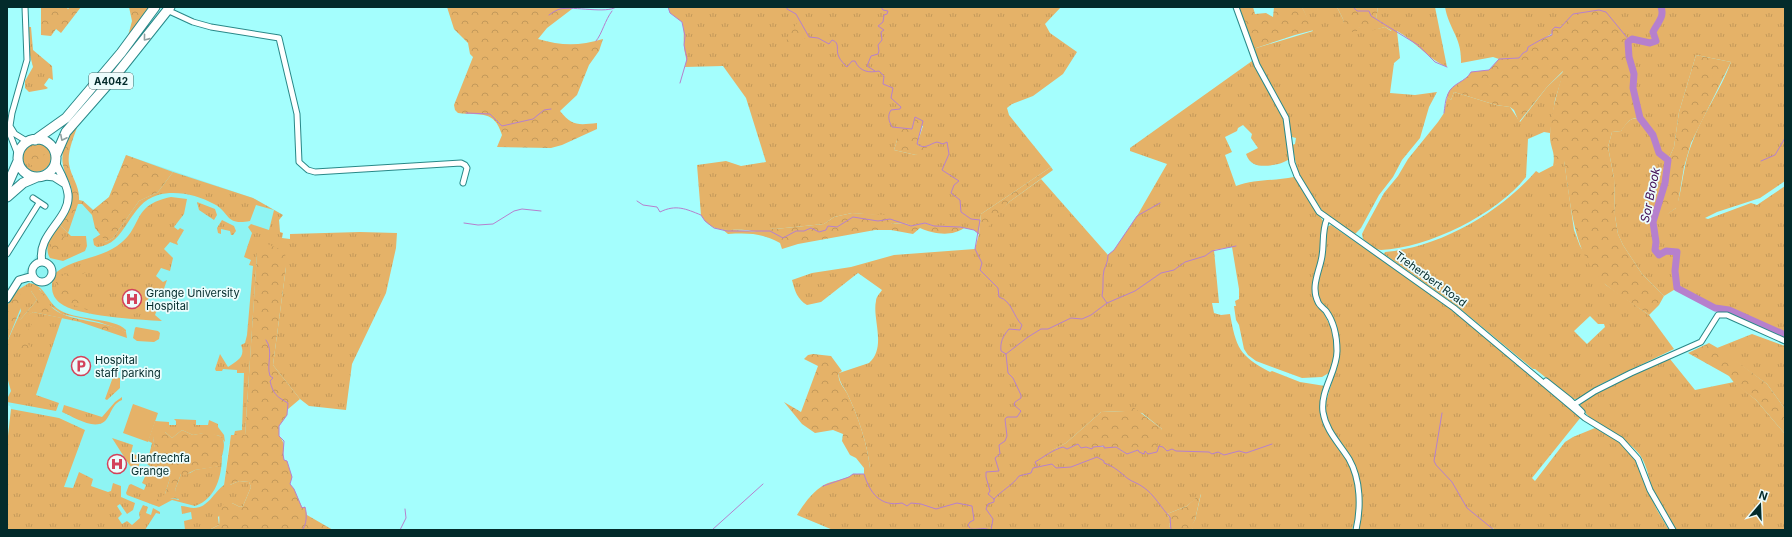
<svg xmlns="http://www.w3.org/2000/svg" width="1792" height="537" viewBox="0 0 1792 537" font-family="Inter,sans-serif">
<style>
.built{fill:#8ef4f3}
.grass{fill:url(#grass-tufts);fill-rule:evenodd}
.forest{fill:url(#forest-crowns)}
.green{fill:#e5b268}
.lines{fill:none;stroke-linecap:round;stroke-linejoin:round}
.stream{stroke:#b680cd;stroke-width:1}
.river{stroke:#b680cd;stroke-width:7}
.street-casing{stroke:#298888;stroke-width:7}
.secondary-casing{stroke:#298888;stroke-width:9}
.highway-casing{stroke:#298888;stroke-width:11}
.street{stroke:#fff;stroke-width:5}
.secondary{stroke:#fff;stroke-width:7}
.highway{stroke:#fff;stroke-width:9}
.oneway{stroke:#8ea0a0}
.labels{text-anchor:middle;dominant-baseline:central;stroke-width:3.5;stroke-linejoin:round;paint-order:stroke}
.shield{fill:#ecfcfc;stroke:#496a6a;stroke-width:1}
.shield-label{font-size:10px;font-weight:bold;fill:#032b2b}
.street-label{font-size:11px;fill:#032b2b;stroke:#ecfcfc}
.poi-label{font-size:11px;fill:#032b2b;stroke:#ecfcfc;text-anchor:start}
.water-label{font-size:12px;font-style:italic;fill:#400c53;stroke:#ecfcfc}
</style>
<defs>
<pattern id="grass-tufts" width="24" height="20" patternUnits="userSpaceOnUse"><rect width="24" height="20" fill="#e5b268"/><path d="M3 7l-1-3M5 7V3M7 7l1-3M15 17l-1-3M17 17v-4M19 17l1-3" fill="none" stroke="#c3995a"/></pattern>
<pattern id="forest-crowns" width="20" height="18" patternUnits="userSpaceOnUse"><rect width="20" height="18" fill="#e5b268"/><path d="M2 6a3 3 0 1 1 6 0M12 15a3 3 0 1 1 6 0" fill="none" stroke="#c3995a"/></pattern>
</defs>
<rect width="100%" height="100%" fill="#a4fefd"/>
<!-- built -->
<path class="built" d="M126 155 253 198 283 215 279 220 280 233 253 321 245 435 229 444 224 485 198 530H7V445L11 409 10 406 7 405V305L19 280 65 215 72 199 83 201 94 210 109 197Z"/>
<!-- grass -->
<path class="grass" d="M668 7H1061L1045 24 1050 33 1077 52 1063 74 1033 96 1012 104 1007 108 1009 115 1051 167 981 214 979 234 1009 202 1041 179 1108 255 1114 250 1137 216 1167 164 1130 151V148L1252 61 1283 115 1289 159C1282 165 1262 168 1254 164 1250 162 1248 159 1246 154L1258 148 1251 138 1252 134 1243 125 1238 128 1237 131 1225 137 1232 152 1225 155 1236 186C1255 179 1275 181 1294 177L1323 221 1320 240V258L1313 279 1315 303 1322 310 1335 335 1336 351 1332 371 1322 377 1302 378 1256 361 1248 355 1244 349 1239 325 1236 320 1234 306H1236L1235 301 1239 299V289L1232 247 1214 250 1219 303H1212L1214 313 1221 315 1230 314C1236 347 1239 356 1270 372L1272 371 1300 382 1325 386C1319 407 1325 429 1337 447 1340 453 1346 456 1349 461 1360 482 1359 509 1352 530H1194L1190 527 1195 520 1201 494 1187 506 1167 514 1171 521 1169 525 1171 530H833L797 515C803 505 813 491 824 485 833 480 846 480 853 474H864V468H870C867 442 858 416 847 393 843 386 838 380 839 373L869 363C887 347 872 319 876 301 876 297 880 293 882 290L858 273 821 302 807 305C797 299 795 291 792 280L812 273 851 267 894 255 975 249 979 234 974 230 960 227 934 226 925 223 911 226 905 223 890 224 876 215 852 213 834 217 824 224 775 229C768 228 767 231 760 232 756 233 750 230 745 230 726 229 712 234 701 215L697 165 726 161 741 166 766 162 746 98 723 66 685 67C688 56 684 55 684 45 683 35 685 32 682 22L670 13ZM914 123 923 126 917 144 921 147H926L916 155 894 150 897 140 904 129H912ZM1125 411 1142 413 1162 429 1145 451 1138 450 1127 454 1116 447H1093L1092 449 1078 444 1067 449 1063 447 1048 452 1066 443 1101 412Z
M1302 7H1337L1343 19 1345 27C1351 28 1358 27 1364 27 1374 28 1375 30 1385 27L1391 31 1393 29 1376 19 1378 7H1435L1447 67C1428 59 1415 41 1397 31L1400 58 1394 63 1390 93 1415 95 1437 92 1429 107 1420 138 1402 160 1393 177 1379 195 1361 228 1355 234 1323 212 1298 173 1292 145 1295 144 1296 138 1292 137C1286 105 1264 80 1253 49L1313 31Z
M1445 7H1785V181L1760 198 1717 212 1705 218 1708 219 1751 203 1757 205 1785 186V335L1729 310 1715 308 1677 288 1664 296 1642 274 1623 245 1618 234 1615 216 1614 178 1608 147 1612 132 1621 131C1627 122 1629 118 1640 118L1633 88 1634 74 1629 57V40L1621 31 1573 14C1559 31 1546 38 1528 47L1527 51 1523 53 1519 58 1499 59 1493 57 1461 63C1462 37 1449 30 1445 7ZM1696 55 1731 62C1721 90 1702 115 1692 143 1683 164 1683 187 1676 208L1667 214 1658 209 1665 183 1668 160 1674 147 1679 112Z
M29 27H31L33 50 52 66 53 80 49 78 44 85 48 88 46 89 29 92 25 88V81L33 67 30 55Z
M1564 71 1555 100 1550 133 1544 132 1528 139 1526 177C1497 214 1428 248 1381 250L1376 249 1363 239 1362 234 1366 226 1384 193 1398 176 1408 159 1438 122 1444 113 1447 97 1451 100 1454 92 1496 105 1510 107 1520 122 1547 87Z
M21 157a15 15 0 1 1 30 0a15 15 0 1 1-30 0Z
M1564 160 1574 230 1580 246 1606 285 1649 315 1674 349 1601 384 1577 399H1573L1535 369H1533L1458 307 1384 254 1385 252C1439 248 1501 212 1536 171L1539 173ZM1590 316 1598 324H1604L1605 327 1587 344 1574 331Z
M173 172 253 198 283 215 279 220 280 232 283 233 282 238 290 239V234L360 232 397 233 396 248 386 293 352 364 346 410 309 406 300 399 273 365 286 267 257 254 245 435H234L235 431 242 430 244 373H237V370L223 369 222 371H216L215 369 220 354 228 367C237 361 246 357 241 345L245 343 247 335 253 266 249 265 251 260 244 257 252 233 248 227 251 224 269 230 274 210 256 205 250 221C225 226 230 212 214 204 198 195 176 190 158 195 128 203 127 245 97 247L94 245 93 239 101 234 106 242 113 238 139 201 158 192Z
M171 197 187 199 184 214 174 227 178 230 180 228 184 230 177 242 178 245 170 242 164 249 173 258 170 271 161 268 156 276 163 282 167 280 161 297 152 294 146 302 154 308 156 306 158 307 155 315 162 321C141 320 75 316 60 303 55 299 52 294 52 287 52 281 53 275 58 271 74 259 100 258 117 246 144 228 130 205 171 197Z
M197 202 215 209 217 215 214 220 199 210Z
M222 220 234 226 236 231 233 235H231L230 231 221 229V234L218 233 217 228Z
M59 224 71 236H86L87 246 85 251 63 261 50 258C43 247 52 233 59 224Z
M1331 225 1450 307 1581 417 1532 478 1535 481 1565 442 1573 437 1595 428 1618 441 1635 460 1657 510 1669 530H1494L1493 528 1491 530H1358L1361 508 1358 481 1326 418 1325 405 1338 362 1336 329 1318 296 1317 282 1326 227Z
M29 283C45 285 46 300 58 309 74 321 114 317 126 330V332L99 322 62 314 46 303 40 289 31 291 37 300 20 320 33 312 62 318 36 395 59 403 56 411 7 402V399L11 391 7 377V342L21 311 16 291Z
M1752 334 1785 346V409L1767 384 1717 348Z
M1670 359 1695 390 1734 382 1756 400 1785 434V530H1675C1669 518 1661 507 1655 495 1649 483 1648 466 1640 455 1624 434 1595 429 1580 406L1581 403C1608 385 1638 368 1670 359Z
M113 377 120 378V388L107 400 105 399Z
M122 397V400C114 403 112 410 108 417 99 434 74 417 62 412L64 405 102 417 115 402Z
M11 409 59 418 85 430 64 487 73 488 79 472 93 479 91 486 108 492 111 491 113 483 121 486V497L135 503 133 510 127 514 120 504 117 506 122 514 118 518 122 524 127 521 132 525 140 518 139 513 143 505 148 507 146 513 151 515 153 508 160 512V514L156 513 145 530H7V445Z
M174 419 196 420V425H208L209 420 218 424V427L224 435 225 442 220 436 205 433 193 435 182 430 172 438 165 432 153 438 160 471 164 472 170 478 165 494 170 498 179 500 175 490 181 474 190 473 195 470 218 466 222 455C222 476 216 499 195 506L172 500 159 507 127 495 126 493 129 485 131 484 144 490 146 485 142 483 150 466 147 464 152 443 148 441 155 421 169 422V425H176V421Z
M112 438 133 445 131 453 142 457 138 468 130 466Z
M239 481 249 482 251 487 243 506 240 507 232 503 218 517 219 525 211 529 185 530 184 521 192 519 191 512 182 514 181 506C185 506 190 508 194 508 208 508 214 492 224 485H230Z"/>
<!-- forest -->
<path class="forest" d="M41 7H66L68 9 70 7H81L61 33 56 29 51 36 41 35Z
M129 7H151L128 36 132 21Z
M447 7H571L572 9 547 28 538 39C562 46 579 46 603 39L599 51 589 65 577 95 560 111C572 126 578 125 597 123V129L562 145 551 148 497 147 502 135C494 109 481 116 458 113L455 110 454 105 473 57 470 54 468 43 454 29Z
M1239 7H1253L1255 14 1266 13 1273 17 1274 7H1302L1314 30 1295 35 1253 49Z
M1337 7H1378L1376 19 1394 29 1392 31 1385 27 1370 31 1363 27 1358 28 1356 34 1344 27 1343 19Z
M1599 10 1606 12 1629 40V57L1634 74 1633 88 1640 118C1629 117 1627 123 1621 131L1612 132 1608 147 1614 178 1615 216 1618 234 1623 245 1642 274 1664 296 1659 305 1649 315C1635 305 1619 296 1606 285 1572 254 1571 203 1564 161L1553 166C1556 152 1550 148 1550 136 1550 114 1558 92 1563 71L1547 87 1519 122 1514 110 1510 107 1496 105 1454 92 1451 100 1447 97C1449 84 1465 83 1471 72L1489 70 1499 59 1519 58 1523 53 1527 51 1528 47C1537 42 1543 38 1552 35V30L1555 27H1560L1573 14Z
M799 21 809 37 785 45 789 33Z
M1696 55 1731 62 1691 143 1684 167 1678 203 1681 207 1676 208 1665 216 1658 209 1665 183 1668 160 1674 147 1679 112Z
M915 117 923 121 917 144 921 147H927L920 154 916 155 894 150 897 140V129H912Z
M78 125C74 136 67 152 69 164 71 177 80 186 79 200L83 201 93 210 109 197 126 155 173 172 158 192 139 201 113 238 106 242 95 228 92 215 82 204H78L68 233 59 224C65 215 73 204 72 193 72 184 66 178 64 169 59 154 66 135 78 125Z
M26 157a9 9 0 1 1 18 0a9 9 0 1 1-18 0Z
M1051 167 1053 170 1009 202 985 231 979 234 981 214Z
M852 213 888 215 891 224 905 223 911 226 925 223 934 226 947 225 964 228C952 237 933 234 920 228L913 234 891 230H875L798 244 782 249 780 243C761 233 749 233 728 234L722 229 760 232 769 228 775 229 824 224 834 217Z
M59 234 69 241 71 246V249L52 252C50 245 53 238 59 234Z
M262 242 285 251 286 267 273 365 300 399 287 410V415L279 426V436C288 446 281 449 284 460L287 461 292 477 290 484 294 489 302 507H305L307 515 333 530H198L211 529 219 525C221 513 214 510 228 501L240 507 243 506 251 487 249 482 239 481 230 485H224L231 435H245L257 253Z
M87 266 90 270 69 281C63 300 87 305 100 308V312L98 313C83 309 46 299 58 277Z
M35 286C46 292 43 304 60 313 79 322 104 321 126 332L127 338 80 322 33 312 21 321 20 320 37 300 31 291V287Z
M15 288H19L16 293 23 295 24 300 7 342V307Z
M34 321 35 324 25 341 31 347 13 353Z
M1709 343 1723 351 1767 384 1785 409V434L1756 400 1735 384 1729 376 1688 353Z
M813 354 831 356 842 371 839 373C837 380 843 387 847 393 858 416 867 442 870 468H864L856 458 850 455 842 441 843 434 833 430 815 433 802 424 784 402 801 412 818 366 804 359 808 355Z
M1133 407 1162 429 1154 452 1148 454 1145 451 1144 454 1139 452 1138 450 1127 454 1116 447 1104 448 1103 446 1094 447 1092 449 1086 447 1081 448 1078 444 1067 449 1063 447 1056 449 1049 455 1047 452 1066 443 1101 412 1125 411Z
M182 430 193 435 208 432 222 437C227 446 221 457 219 466L215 467 195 470 185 475 181 474 175 490 181 499 170 498 161 505 154 502 165 494 170 478 164 472 156 468 155 448 153 438 158 431 165 432 172 438Z
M1201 493 1195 520 1191 527 1194 530H1171L1169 525 1171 521 1167 514 1187 506Z"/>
<!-- green -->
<path class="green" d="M136 327 158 331 160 333 159 339 154 342 137 341 133 338 135 328Z
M133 404 158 413 148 442 123 433Z"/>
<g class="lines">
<!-- stream -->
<path class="stream" d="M668 7 670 13 682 22 685 36 684 45 687 59 680 83
M787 7V9L796 14 809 37 818 38 829 44 832 40C841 43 835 50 839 57 840 60 845 65 847 67L852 61H855C860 72 869 73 879 71L884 76 883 84 893 88 891 98 901 107 900 109 891 110C887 116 889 121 892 127L912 129 915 117 923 121 917 144C925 150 929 144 937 142L943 144 947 142 949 154 942 170 959 181 954 185 951 193 960 200 961 212 971 219 980 220 975 249 982 263 980 270 998 288 999 297C1012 301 1013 316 1022 325L1020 330 1009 329C1003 336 1000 342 1001 351L1006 354 1008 373 1013 378 1021 395V398L1015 402 1014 405 1021 411 1017 417H1007L1005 419 1007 436 1005 441 999 445 1000 454 995 458 999 471 986 472V477L990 491 988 494 994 499V502L988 504 986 509 993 519 991 530C981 527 979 530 971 529V530
M1353 7 1357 11H1369L1371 16 1418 45 1435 62 1447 67
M549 15C552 13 556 10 560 9 574 6 607 14 616 7
M596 41C602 34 605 20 612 11
M875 71 867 66 871 56 878 54 879 51 878 45 882 40 881 32 884 30 878 26 883 22 884 15 887 14 888 11 883 10 881 7
M466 113 490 114 502 126 533 119 544 110 551 109
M1444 113C1445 107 1445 100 1448 94 1452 83 1466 82 1471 72L1489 70 1499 59 1519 58 1523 53 1527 51 1528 47C1537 42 1543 38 1552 35V30L1555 27 1560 28 1573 14 1599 10 1606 12 1629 40
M1761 161 1775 155 1785 138
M637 201 643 205 657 207 660 212C676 204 686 209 701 215L705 221 714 228 727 231H770L783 238 796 231H804L811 228 819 232 826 230 828 226 837 227 853 217 878 221 890 219 911 226 925 223 934 226 960 227 974 230 979 234
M464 223 478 225 493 224 514 211 522 209 541 211
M1107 303 1102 296C1104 288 1102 278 1104 270 1106 265 1108 261 1108 255L1114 250 1137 216 1160 203
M266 340C274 351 266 364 270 376L273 378 270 381C273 394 277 397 288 403L287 415 279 426V436L284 441 283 454 284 460 287 461 292 477 290 484 294 489 302 508 305 507C307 514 307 525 302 530
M1006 354 1028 337 1041 329H1048L1071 318 1082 319 1091 315 1107 303 1135 291 1161 273 1174 270 1185 262 1205 256 1212 251 1236 246
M1442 413 1434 461 1436 465 1452 482 1467 508 1494 530
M1037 466 1035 462C1044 457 1052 450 1063 447L1067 449 1078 444 1081 448 1086 447 1092 449 1093 447 1104 446V448L1116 447 1127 454 1138 450 1139 452 1144 454 1145 451 1148 454 1157 452 1159 446 1163 447 1167 451 1172 449 1176 451 1209 452 1212 454 1218 452 1224 455 1239 451 1246 453 1272 444
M823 486 849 477 853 474H864C870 493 880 507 902 503L907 506 911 503 921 504 936 509 957 503 972 506 974 520 970 522 968 525 970 528
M994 499C1002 490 1012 486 1019 476L1031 473 1033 468 1052 464 1056 468 1071 467 1097 457 1104 461V463C1113 466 1119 471 1127 478 1132 482 1138 483 1143 487 1154 494 1161 508 1170 517L1171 530
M400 530 406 518 405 509
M712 530 763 484"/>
<!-- river -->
<path class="river" d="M1661 7C1665 17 1657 23 1653 32L1656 41 1650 43 1632 39 1628 42 1629 57 1634 74 1633 88 1640 118 1653 135 1659 153 1668 160 1665 183 1653 222 1656 242 1655 250 1659 255 1666 251 1677 252 1675 271 1677 288 1715 308 1729 310 1785 335"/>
<defs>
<path id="street" d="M1236 7 1257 65 1286 118 1292 163 1297 176 1319 212 1454 308 1585 418 1621 440 1638 459 1650 490 1673 530
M167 10 193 22 211 27 279 38 297 114 299 162 308 170 315 172 461 163 465 165 467 168 463 183
M10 126 15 134 28 142
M18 155 9 132 12 113 27 60 25 7
M33 198 45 206
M1327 219C1321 233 1325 246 1321 261 1318 274 1311 288 1318 302 1319 305 1323 308 1326 311 1334 322 1337 337 1337 351 1337 372 1320 390 1323 412 1326 431 1339 443 1349 459 1361 480 1361 508 1356 530
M7 254 39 203
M1546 381 1570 400 1582 412
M1575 404 1595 391 1631 373 1701 342 1718 315H1727L1785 341"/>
<path id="secondary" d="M45 176 54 177 65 184
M42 262C36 234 71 219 68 194 67 184 60 172 55 162
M32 272a10 10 0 1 1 20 0a10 10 0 1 1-20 0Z
M7 299 19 280 33 276"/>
<path id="highway" d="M18 158a19 19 0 1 1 38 0a19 19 0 1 1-38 0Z
M35 140 66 118 121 53 155 7
M56 155 66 132 116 75 170 7
M7 186 18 161
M7 197 23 183 37 177"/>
</defs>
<!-- street casing -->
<use href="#street" class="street-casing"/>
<!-- secondary casing -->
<use href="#secondary" class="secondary-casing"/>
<!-- highway casing -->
<use href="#highway" class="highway-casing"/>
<!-- street -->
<use href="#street" class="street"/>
<!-- secondary -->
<use href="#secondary" class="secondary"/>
<!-- highway -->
<use href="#highway" class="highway"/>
</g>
<!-- one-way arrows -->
<defs><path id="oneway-chevron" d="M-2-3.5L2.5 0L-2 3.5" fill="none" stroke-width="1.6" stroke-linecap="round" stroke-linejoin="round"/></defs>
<g class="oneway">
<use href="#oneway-chevron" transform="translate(146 38) rotate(129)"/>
<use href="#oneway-chevron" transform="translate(63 138) rotate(117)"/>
</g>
<!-- icons -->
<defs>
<symbol id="hospital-ring" viewBox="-11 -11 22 22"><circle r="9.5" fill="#ecfcfc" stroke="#d3425a" stroke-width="1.5"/><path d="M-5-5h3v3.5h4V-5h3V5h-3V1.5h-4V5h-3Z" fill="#d3425a"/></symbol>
<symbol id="parking-ring" viewBox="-11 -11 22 22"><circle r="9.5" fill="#ecfcfc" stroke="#d3425a" stroke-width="1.5"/><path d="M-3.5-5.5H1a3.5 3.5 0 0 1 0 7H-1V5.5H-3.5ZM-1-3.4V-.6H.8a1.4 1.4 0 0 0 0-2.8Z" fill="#d3425a"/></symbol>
</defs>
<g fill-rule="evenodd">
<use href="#hospital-ring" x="121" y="288" width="22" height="22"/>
<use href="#parking-ring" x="70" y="355" width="22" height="22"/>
<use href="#hospital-ring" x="106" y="453" width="22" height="22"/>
</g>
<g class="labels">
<!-- shield labels -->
<rect class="shield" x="89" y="73" width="44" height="16" rx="3"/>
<g class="shield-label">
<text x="111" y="81">A4042</text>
</g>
<!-- street labels -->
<g class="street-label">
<text transform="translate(1431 279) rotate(36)">Treherbert Road</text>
</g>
<!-- poi labels -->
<g class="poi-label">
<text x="146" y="293">Grange University<tspan x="146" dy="13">Hospital</tspan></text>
<text x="95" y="360">Hospital<tspan x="95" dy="13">staff parking</tspan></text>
<text x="131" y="458">Llanfrechfa<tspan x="131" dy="13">Grange</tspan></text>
</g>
<!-- water labels -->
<g class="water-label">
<text transform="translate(1650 195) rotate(-78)">Sor Brook</text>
</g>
</g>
<!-- border -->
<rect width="1792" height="537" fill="none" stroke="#032b2b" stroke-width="16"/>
<!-- north arrow -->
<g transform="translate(1760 505) rotate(19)" stroke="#ecfcfc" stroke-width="3" paint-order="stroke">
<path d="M0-3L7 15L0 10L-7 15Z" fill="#032b2b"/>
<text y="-6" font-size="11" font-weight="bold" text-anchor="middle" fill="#032b2b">N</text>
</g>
</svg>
